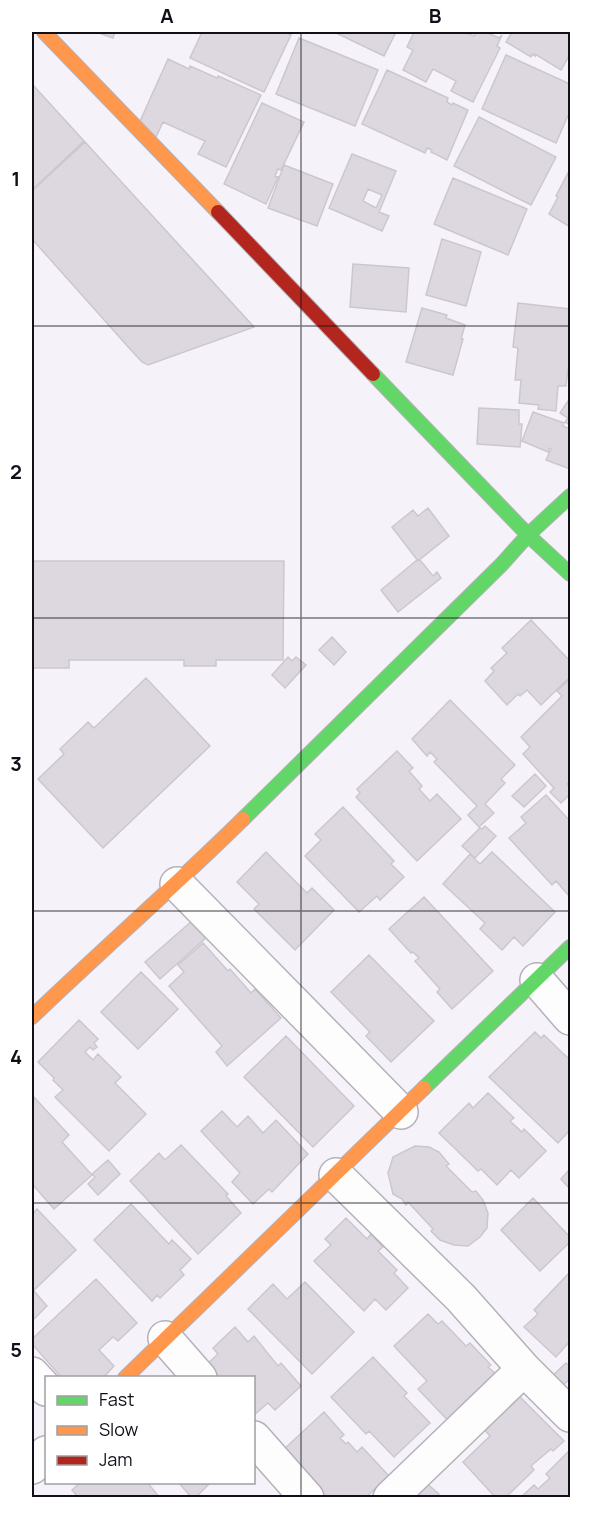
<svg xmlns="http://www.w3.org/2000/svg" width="602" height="1529" viewBox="0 0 602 1529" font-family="Manrope,sans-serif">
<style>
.building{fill:#ddd8df;stroke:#ccc7ce;stroke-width:1.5;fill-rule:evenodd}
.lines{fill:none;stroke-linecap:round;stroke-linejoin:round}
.street-casing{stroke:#b4b1b9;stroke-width:36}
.fast-casing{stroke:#b4b1b9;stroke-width:16}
.slow-casing{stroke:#b4b1b9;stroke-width:16}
.jam-casing{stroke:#b4b1b9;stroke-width:16}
.street{stroke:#fefdfe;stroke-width:33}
.fast{stroke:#63d668;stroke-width:14}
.slow{stroke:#ff974d;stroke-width:14}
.jam{stroke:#b3261e;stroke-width:14}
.grid{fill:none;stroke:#120f18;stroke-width:1.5;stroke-opacity:0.55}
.neatline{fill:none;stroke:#120f18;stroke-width:2}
.grid-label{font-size:20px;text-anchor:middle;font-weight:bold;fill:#120f18}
</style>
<rect width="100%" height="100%" fill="#f5f3f9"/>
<!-- building -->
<path class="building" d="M96 32H115L113 38Z
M202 32H283L291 35 264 92 190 58Z
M334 32H396L384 56Z
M414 32H464L474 36 476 32H486L499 38 502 35 497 46 500 48 473 102 451 91 456 81 433 69 426 82 403 70 413 50 407 47Z
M512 32H570V54L561 70 535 54V56L532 54 531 57 506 42Z
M299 38 378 70 355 126 276 94Z
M506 55 570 84V111L556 143 482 109Z
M168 59 189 69 190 66 217 78 218 76 261 95 226 167 198 154 205 141 163 122 156 137 137 128Z
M387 70 448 98 447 102 452 105 453 103 468 110 447 160 431 152 432 150 427 148 425 153 362 124Z
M32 84 84 141 32 190Z
M262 103 304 122 281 170 278 169 275 176 278 177 266 204 224 184Z
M479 117 556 157 531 205 454 166Z
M85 142 254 327 148 365 142 362 130 349 32 239V191Z
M352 154 396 171 379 212 389 216 382 231 329 208ZM368 189 382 195 376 208 363 201Z
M284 165 333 184 317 226 268 208Z
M570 169V227L549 214 558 197 556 196Z
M453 178 527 209 508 255 434 224Z
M442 239 481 252 466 306 426 295Z
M353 264 409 268 406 312 350 307Z
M518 303 570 309V369H568L566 386H558L556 411 538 409 539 405 519 403 521 380H515L518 348 513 347Z
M422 308 447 315 446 318 465 325 461 339H463L453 375 406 362Z
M570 398V425L565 422 568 418 560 413Z
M479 408 519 410V424H522L520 447 477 444Z
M533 412 564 423 563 426 570 429V469L546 460 551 449 549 448 548 452 522 441Z
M428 508 449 536 418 561 392 527 413 510 418 516Z
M417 560H420L433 576 437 572 441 578 398 612 381 590Z
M32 561H284L283 660H216V666H184V660H69V668H33V659H32Z
M531 620 570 661V677L541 705 527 690 520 696 518 694 507 705 485 681 494 671 491 668 507 653 502 648Z
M332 637 346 652 334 665 319 650Z
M288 657 292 661 296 657 306 665 285 688 272 675Z
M146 678 210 746 103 848 38 779 64 754 60 749 84 726 88 722 94 728Z
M570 679V781L567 784 570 788V794L561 803 550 792 554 788 523 754 530 747 521 737 562 696 557 691Z
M450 700 515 765 501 779 505 783 485 804 494 813 479 827 468 815 477 806 434 762 437 759 430 752 427 756 412 739Z
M397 751 413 768 409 771 422 786 419 789 430 801 437 794 461 819 417 861 356 797 360 793 357 789Z
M535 774 546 786 524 807 512 796Z
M546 795 570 821V897L556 881 552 885 509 838 526 823 521 817Z
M343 807 394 861 391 864 404 877 380 900 377 896 359 912 305 856 321 840 315 834Z
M485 826 496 836 475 858 462 846 480 828 482 829Z
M266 852 307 893 312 888 334 910 295 950 254 909 259 904 237 882Z
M492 852 555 912 523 946 514 937 502 950 480 929 485 923 443 884 470 854 480 864Z
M424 897 493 971 452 1009 437 992 440 989 415 961 419 958 413 952 411 953 389 929Z
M193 920 207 937 160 979 145 962Z
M203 943 228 971 230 969 251 993 255 989 281 1018 227 1066 216 1052 222 1046 169 986 184 972 178 965Z
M369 955 434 1021 391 1062 366 1036 370 1032 331 992Z
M141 972 178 1009 138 1049 101 1012Z
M79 1020 98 1039 94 1043 97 1047 93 1050 90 1047 85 1052 93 1060 98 1054 121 1077 115 1083 146 1114 109 1151 55 1097 63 1090 53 1080 54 1078 38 1062Z
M535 1032 541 1038 544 1035 570 1060V1130L558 1143 489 1077Z
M286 1036 354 1106 313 1147 244 1077Z
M488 1093 514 1118 510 1121 522 1132 524 1129 546 1151 519 1178 511 1170 497 1185 481 1169 478 1171 439 1133 469 1103 473 1108Z
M32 1095 69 1135 62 1142 92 1175 54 1209 32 1184Z
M222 1111 237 1127 248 1116 263 1133 276 1120 308 1154 272 1192 269 1189 253 1204 232 1182 240 1173 201 1131Z
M181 1145 228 1194 226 1196 241 1213 198 1254 130 1181 159 1153 165 1160Z
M415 1146 429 1147 439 1152 449 1164 446 1166 472 1192 476 1191 483 1200 488 1213 487 1228 480 1237 468 1246 454 1245 440 1240 431 1231 433 1229 408 1202 406 1205 402 1199 393 1194 388 1173 393 1157Z
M108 1160 120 1174 98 1195 88 1184 95 1177 92 1174Z
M570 1169V1189L561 1179Z
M533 1198 570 1237V1242L540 1271 501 1230Z
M131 1204 169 1244 172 1240 191 1259 180 1270 184 1275 160 1298 157 1295 152 1301 94 1240Z
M37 1209 76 1250 32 1292V1215Z
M346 1218 367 1239 371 1234 383 1247 378 1251 397 1270 394 1273 408 1288 386 1310 375 1299 364 1311 314 1261 331 1245 325 1239Z
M570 1272V1341L556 1357 524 1327 538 1314 534 1310Z
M96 1279 137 1323 118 1341 113 1337 99 1350 114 1366 103 1378H62L32 1344V1339Z
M305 1282 354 1332 312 1374 248 1309 273 1284 287 1299Z
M34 1291 47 1306 32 1321V1294Z
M428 1314 438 1324 442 1321 466 1346 470 1343 491 1365 488 1367 495 1373 461 1406 470 1416 456 1429 418 1389 427 1381 394 1346Z
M235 1327 248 1342 254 1336 278 1366 281 1363 301 1386 275 1410 268 1403 254 1415V1378H212L203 1368 218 1354 213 1348Z
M373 1357 407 1393 404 1396 430 1423 394 1457 369 1431 366 1434 331 1397Z
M566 1363 570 1366V1379L558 1390 548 1380Z
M518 1395 564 1441 553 1451 551 1449 531 1466 534 1470 505 1498H496L463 1462 490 1436 483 1428Z
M324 1412 344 1435 340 1438 346 1444 348 1442 357 1452 362 1447 389 1476 365 1498H325L318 1490 321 1488 306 1472 303 1474 282 1451Z
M570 1450V1498H520L534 1485 538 1489 550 1478 546 1474Z
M423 1480 439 1494 436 1498H406Z
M81 1482H147L160 1498H79L72 1490Z
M178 1482H211L195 1498H192Z"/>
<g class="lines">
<defs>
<path id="street" d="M177 884 401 1112
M537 980 570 1018
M336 1175 461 1298 524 1369 570 1415
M165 1338 200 1378
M32 1374 46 1389
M254 1438 307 1498
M32 1467 46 1453
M390 1498 524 1369"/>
<path id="fast" d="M373 374 528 535 570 574
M243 819 502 564 528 535 570 496
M424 1088 570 947"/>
<path id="slow" d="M44 32 218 212
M32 1017C102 950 174 887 243 819
M125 1378 424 1088"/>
<path id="jam" d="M218 212 373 374"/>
</defs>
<!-- street casing -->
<use href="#street" class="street-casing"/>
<!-- fast casing -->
<use href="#fast" class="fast-casing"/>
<!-- slow casing -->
<use href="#slow" class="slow-casing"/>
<!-- jam casing -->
<use href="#jam" class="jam-casing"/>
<!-- street -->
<use href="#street" class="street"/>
<!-- fast -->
<use href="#fast" class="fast"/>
<!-- slow -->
<use href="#slow" class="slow"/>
<!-- jam -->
<use href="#jam" class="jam"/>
</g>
<!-- grid -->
<path class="grid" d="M301 32V1498M32 326H570M32 618H570M32 911H570M32 1203H570"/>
<!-- border -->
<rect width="602" height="1529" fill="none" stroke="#ffffff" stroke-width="66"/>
<!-- legend -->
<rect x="45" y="1376" width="210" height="108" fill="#ffffff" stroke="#a09fa3" stroke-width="1.5"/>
<rect x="57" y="1396" width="30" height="9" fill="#63d668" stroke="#a09fa3" stroke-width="1.5"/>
<text x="99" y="1406" font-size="18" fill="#120f18">Fast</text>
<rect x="57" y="1426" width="30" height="9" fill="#ff974d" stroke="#a09fa3" stroke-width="1.5"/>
<text x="99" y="1436" font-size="18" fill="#120f18">Slow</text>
<rect x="57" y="1456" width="30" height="9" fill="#b3261e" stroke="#a09fa3" stroke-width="1.5"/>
<text x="99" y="1466" font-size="18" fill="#120f18">Jam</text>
<rect x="33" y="33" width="536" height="1463" class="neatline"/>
<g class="grid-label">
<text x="167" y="23">A</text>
<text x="435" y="23">B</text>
<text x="16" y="186">1</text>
<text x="16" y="479">2</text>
<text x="16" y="771">3</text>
<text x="16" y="1064">4</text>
<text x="16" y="1357">5</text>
</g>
</svg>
